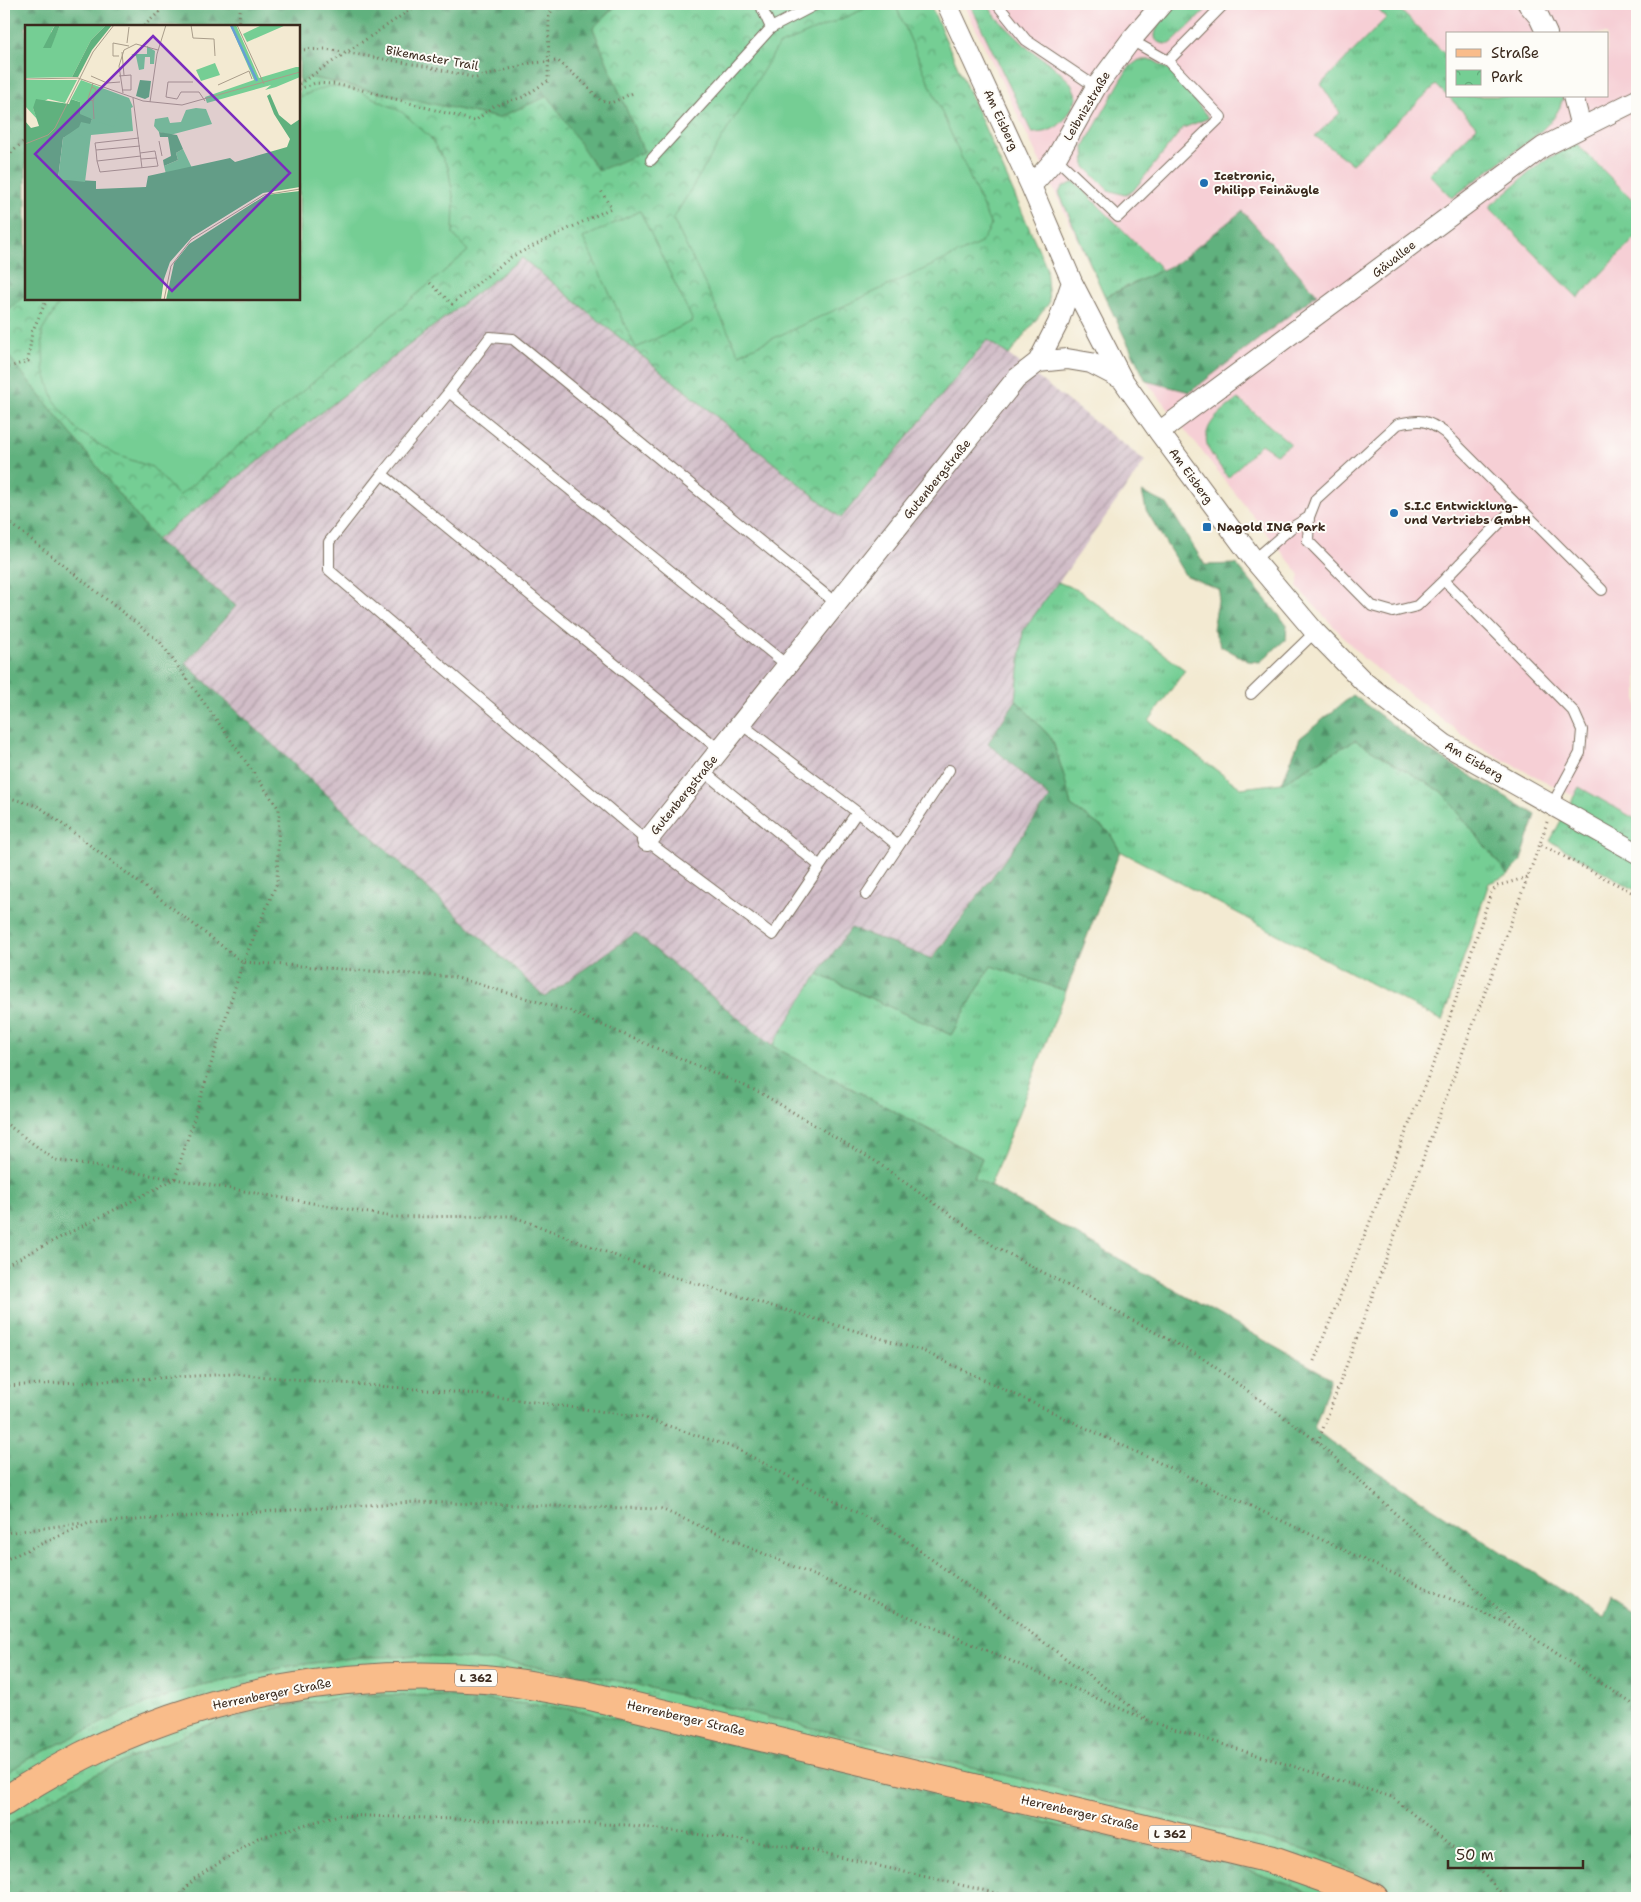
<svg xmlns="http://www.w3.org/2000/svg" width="1641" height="1902" viewBox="0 0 1641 1902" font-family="'Shantell Sans',sans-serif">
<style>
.built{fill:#f6cfd5;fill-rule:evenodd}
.industrial{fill:url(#industrial-furrows)}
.grass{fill:url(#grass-tufts);stroke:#587c59}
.forest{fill:url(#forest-firs);stroke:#4e6e4e}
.park{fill:url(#park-crowns);stroke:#587c59}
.garden{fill:#75ce94;stroke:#587c59}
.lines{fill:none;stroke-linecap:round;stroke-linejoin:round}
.service-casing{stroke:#7b6d5d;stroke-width:12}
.minor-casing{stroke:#7b6d5d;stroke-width:22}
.primary-casing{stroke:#7b6d5d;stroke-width:30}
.path{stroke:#7b6d5d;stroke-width:3;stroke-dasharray:1 4;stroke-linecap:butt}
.service{stroke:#fff;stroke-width:10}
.minor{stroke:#fff;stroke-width:20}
.primary{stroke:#f9bc8a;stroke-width:28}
.poi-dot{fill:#1f6fb2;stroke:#fdfcf7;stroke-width:2}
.labels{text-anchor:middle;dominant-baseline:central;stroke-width:4;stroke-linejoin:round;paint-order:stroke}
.shield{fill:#fdfcf7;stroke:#75695f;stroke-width:1}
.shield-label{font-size:11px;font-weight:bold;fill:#3b2a1e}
.street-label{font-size:12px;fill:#3b2a1e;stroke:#fdfcf7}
.poi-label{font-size:12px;font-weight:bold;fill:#3b2a1e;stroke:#fdfcf7;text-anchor:start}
.inset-river{fill:none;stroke:#679ed5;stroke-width:2.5}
.inset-road{fill:none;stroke:#a99d8a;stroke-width:1}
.view{fill:#7b2cbf;fill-opacity:0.15;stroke:#7b2cbf;stroke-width:2.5}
.inset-edge{fill:none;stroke:#3b2a1e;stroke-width:2.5}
</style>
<defs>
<pattern id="industrial-furrows" width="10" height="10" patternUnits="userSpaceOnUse" patternTransform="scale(1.25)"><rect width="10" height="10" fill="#d1bdc8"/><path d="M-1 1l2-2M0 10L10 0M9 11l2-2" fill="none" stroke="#ab9aa2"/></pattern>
<pattern id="grass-tufts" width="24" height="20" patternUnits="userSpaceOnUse" patternTransform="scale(1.25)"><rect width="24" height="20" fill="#75ce94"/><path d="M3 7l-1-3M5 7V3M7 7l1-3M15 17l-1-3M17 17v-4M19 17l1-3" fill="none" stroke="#61a778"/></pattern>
<pattern id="forest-firs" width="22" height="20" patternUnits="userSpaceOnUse" patternTransform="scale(1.25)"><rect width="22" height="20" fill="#60b17e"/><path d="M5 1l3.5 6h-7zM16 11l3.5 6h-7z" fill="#509067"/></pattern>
<pattern id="park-crowns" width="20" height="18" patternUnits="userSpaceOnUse" patternTransform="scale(1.25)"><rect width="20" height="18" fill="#75ce94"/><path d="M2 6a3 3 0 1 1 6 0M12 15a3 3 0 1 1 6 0" fill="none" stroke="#61a778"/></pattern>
</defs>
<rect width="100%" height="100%" fill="#fdfcf7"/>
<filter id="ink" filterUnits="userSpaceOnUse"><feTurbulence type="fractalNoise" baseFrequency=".02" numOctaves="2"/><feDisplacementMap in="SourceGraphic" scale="10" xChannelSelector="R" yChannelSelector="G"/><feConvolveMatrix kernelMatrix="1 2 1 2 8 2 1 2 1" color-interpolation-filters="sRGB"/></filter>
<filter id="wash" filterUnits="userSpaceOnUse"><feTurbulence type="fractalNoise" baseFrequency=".0096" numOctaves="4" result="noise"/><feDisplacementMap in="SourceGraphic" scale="20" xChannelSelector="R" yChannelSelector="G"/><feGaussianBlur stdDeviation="1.12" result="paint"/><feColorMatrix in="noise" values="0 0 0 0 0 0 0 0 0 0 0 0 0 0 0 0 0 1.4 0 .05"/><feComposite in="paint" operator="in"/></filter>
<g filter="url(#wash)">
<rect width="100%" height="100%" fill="#f3ead2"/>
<!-- built -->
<path class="built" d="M964 4H1637V829L1477 746 1365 660 1297 587 1300 575 1146 381ZM1447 34H1607V96H1447Z"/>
<!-- industrial -->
<path class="industrial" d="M522 258 841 518 988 339 1145 461 1024 631 1016 700 988 743 1050 798 931 959 851 928 818 974 772 1046 635 934 545 997 184 663 156 540Z"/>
<!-- grass -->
<path class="grass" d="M970 4H987L996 17 1030 50 1052 65 1071 83 1077 97C1067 120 1058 133 1032 133Z
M1175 4H1212L1174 41 1170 44C1166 44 1161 44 1158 42 1147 34 1169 11 1175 4Z
M1373 4H1394L1447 56V96L1436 85 1352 164 1315 136 1340 113 1321 84 1386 18Z
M1139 60H1153L1168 69 1209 118 1183 128 1133 191 1125 195 1108 190 1085 167 1084 146 1128 68Z
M1448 96H1562L1563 97 1560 107 1553 119 1538 134 1452 198 1429 174 1477 127Z
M1577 144 1637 204V236L1578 298 1489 207 1543 161Z
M1075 182 1157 264 1162 270 1105 297 1059 193 1062 187Z
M1238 399 1291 444 1276 454 1261 444 1228 478C1223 470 1209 453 1207 445 1202 423 1224 410 1238 399Z
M1058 582 1080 591 1185 670 1149 721 1241 788 1282 783 1355 740 1442 792 1508 875 1489 883 1442 1021 1120 851 1109 832 1071 806 1064 776 1052 739 1016 700 1023 631Z
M1579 787 1637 820V891L1550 841Z
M991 966 1066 991 990 1186 974 1177 982 1158 772 1046 818 974 951 1035Z
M432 1656 516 1663 630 1683 1236 1832 1319 1854 1386 1887 1401 1898H1328L1226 1863 1058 1826 820 1764 571 1709 451 1696 363 1695 281 1706 212 1724 141 1754 77 1784 17 1819 4 1829V1775L26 1760 126 1711 193 1687 289 1666 361 1657Z"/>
<!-- forest -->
<path class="forest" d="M4 4H617L593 28 644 152 598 172 548 96 498 118 309 77 299 84V26H26V296L4 313Z
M1242 211 1317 294 1190 392 1146 381 1105 297 1177 263Z
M4 350 156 540 236 606 185 663 545 997 635 933 772 1046 982 1158 974 1177 1331 1378 1314 1429 1331 1442 1604 1618 1612 1599 1637 1613V1898H1401L1385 1887 1319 1854 1236 1832 630 1683 516 1663 432 1656 361 1657 289 1666 193 1687 126 1711 26 1760 4 1775Z
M1142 492 1167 504 1205 565 1236 564 1287 625 1286 639 1260 662 1248 661 1221 646 1213 629 1220 590 1185 575 1146 510Z
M1353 695 1420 745 1536 815 1520 863 1508 875 1442 792 1355 740 1282 783 1300 738Z
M1016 700 1052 739 1064 776 1071 806 1109 832 1120 851 1066 991 991 966 951 1035 818 974 851 928 932 959 1050 798 988 743Z
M363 1695 451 1696 571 1709 820 1764 1058 1826 1226 1863 1328 1898H4V1829C51 1794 107 1768 161 1745 179 1738 196 1729 214 1723 263 1708 313 1702 363 1695Z"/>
<!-- park -->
<path class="park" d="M618 4H930L1046 266 1049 303 1009 355 987 340 841 518 522 258 156 540 4 350V313L26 296V299H299V84L308 77 498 118 548 96 598 171 644 152 593 28Z"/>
<!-- garden -->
<path class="garden" d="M876 4H895L991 226 981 243 739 354 673 219 778 46Z
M329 86 357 90 402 112 430 137 448 167 454 202 453 234 468 251 179 496 152 467 116 455 78 431 54 400 44 370 42 331 62 299H299V97Z
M640 211 693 321 636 348 583 238Z"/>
</g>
<g filter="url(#ink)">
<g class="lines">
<defs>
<path id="service" d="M997 4 1026 40 1096 87
M771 28 817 4
M1168 61 1224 4
M1056 158 1118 217 1221 117 1168 61 1131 40
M651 160 771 28 760 4
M449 392 382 474 720 750
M382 474 329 542V570L647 841 773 935 857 812 741 724
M1254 560 1291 528 1309 517
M1444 580 1517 505
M788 666 449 392 490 337 513 339 837 604
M1251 694 1315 632
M703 771 820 866
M1552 805 1580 753 1582 730 1574 712 1444 580 1417 606 1393 612 1372 606 1308 541 1309 517 1316 499 1398 424C1421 419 1426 419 1445 433L1602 590
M857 812 898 846
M866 895 949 770"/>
<path id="minor" d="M947 4 1031 186 1072 282 1122 379 1159 432 1254 560 1315 632 1365 683 1444 744 1637 853
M1528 4 1539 17 1547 34
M1573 96 1581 127
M1031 186 1056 158 1096 87 1131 40 1162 4
M1038 362 1067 359 1091 363 1122 379
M1159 432 1543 147 1637 100
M647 841 1016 379 1038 362 1058 323 1072 282"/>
<path id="primary" d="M4 1802C29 1785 55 1770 82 1756 205 1693 348 1668 485 1679 518 1682 552 1689 586 1695L1270 1859 1352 1888 1374 1898"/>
</defs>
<!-- service casing -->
<use href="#service" class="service-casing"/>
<!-- minor casing -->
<use href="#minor" class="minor-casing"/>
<!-- primary casing -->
<use href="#primary" class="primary-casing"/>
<!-- path -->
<path class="path" d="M144 26 168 4
M238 26 241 4
M299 50 326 49 424 66 476 78 531 63 558 61 585 84 601 101 611 103 633 93
M299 84 419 4
M299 89 315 83 333 84 355 88 475 121 494 106 523 97 548 81 549 17 554 4
M4 160 26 139
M430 283 452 304 511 257 611 208 600 189
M4 369 28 361 32 332 47 299
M4 518 160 642 218 722 279 809 277 883 243 962 175 1179 4 1266
M4 796 40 807 243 962 454 977 569 1011 759 1092 875 1161 994 1246 1201 1357 1318 1442 1520 1629 1637 1707
M1547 822 1540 844 1637 895
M4 1122 55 1160 175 1179 392 1217 512 1216 658 1272 923 1351 1405 1579 1517 1628
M1314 1361 1440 1047 1491 893 1497 886 1528 877
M4 1386 232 1374 476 1394 641 1417 735 1448 896 1533 1149 1720
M1318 1442 1540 844
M4 1533 83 1523
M4 1560 89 1523 414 1502 661 1509 1154 1723 1392 1797 1477 1867 1506 1898
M178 1898 194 1879 258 1838 339 1815 628 1825 801 1848 1017 1898"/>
<!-- service -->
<use href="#service" class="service"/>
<!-- minor -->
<use href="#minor" class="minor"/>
<!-- primary -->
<use href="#primary" class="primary"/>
</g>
</g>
<!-- markers -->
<g class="poi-dot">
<circle cx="1204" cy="183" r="5"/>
<circle cx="1394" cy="513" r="5"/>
<rect x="1202" y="522" width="10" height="10" rx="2.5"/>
</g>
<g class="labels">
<!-- shield labels -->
<g class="shield">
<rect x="455" y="1669.5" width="42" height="17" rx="4"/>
<rect x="1149" y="1825.5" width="42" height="17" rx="4"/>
</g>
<g class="shield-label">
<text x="476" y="1678">L 362</text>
<text x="1170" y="1834">L 362</text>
</g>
<!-- street labels -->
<g class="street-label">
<text transform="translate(432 58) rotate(10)">Bikemaster Trail</text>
<text transform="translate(1087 106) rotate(-59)">Leibnizstraße</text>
<text transform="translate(1001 120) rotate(65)">Am Eisberg</text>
<text transform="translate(1394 259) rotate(-38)">Gäuallee</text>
<text transform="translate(1191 476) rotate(54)">Am Eisberg</text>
<text transform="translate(937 479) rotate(-51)">Gutenbergstraße</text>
<text transform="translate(1474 761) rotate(30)">Am Eisberg</text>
<text transform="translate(684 795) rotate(-51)">Gutenbergstraße</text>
<text transform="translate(272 1694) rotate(-11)">Herrenberger Straße</text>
<text transform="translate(686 1718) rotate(13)">Herrenberger Straße</text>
<text transform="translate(1080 1813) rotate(13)">Herrenberger Straße</text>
</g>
<!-- poi labels -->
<g class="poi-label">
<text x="1214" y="176">Icetronic,<tspan x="1214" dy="14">Philipp Feinäugle</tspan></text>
<text x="1404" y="506">S.I.C Entwicklung-<tspan x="1404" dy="14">und Vertriebs GmbH</tspan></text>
<text x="1217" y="527">Nagold ING Park</text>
</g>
</g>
<!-- overview -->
<g transform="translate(25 25)">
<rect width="275" height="275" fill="#f3ead2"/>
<path d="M0 0H30L26 7 25 23 35 0H81L66 15 47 52 0 53ZM205 0H211L234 53 271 42H275V52L251 62 240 65 246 60 182 78 180 72 229 55ZM237 0H261L222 17 218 9ZM122 21 130 26 129 39H125V32H120L119 44 114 45 111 31 106 29H122ZM190 38 195 50 176 56 171 45ZM0 55H52L40 78 23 74 8 83 12 94 0 81ZM171 83 181 84 187 99 145 110 134 107 129 101 130 94 143 92 145 98 156 97 161 85ZM158 124 167 143 141 149 139 141 153 135 151 128Z" fill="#75ce94"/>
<path d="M30 0H35L26 23H18ZM81 0H87L67 25 53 52H47L66 15ZM115 55 126 56 124 72 120 74 111 71ZM245 69 254 90 266 100 275 94V162L238 168 167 212 145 237 139 254 136 275H0V96L6 103 14 101 8 83 11 74 44 79 46 74 55 77 67 94 66 99 38 113 33 154 71 156V164L121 162 123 151 205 133 210 137 262 122 265 114 249 89 242 71ZM134 107 152 110 158 124 151 128 153 135 139 141 138 135 146 131 143 112H135ZM275 166V275H141L149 238 164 219 241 170Z" fill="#60b17e"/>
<path d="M56 55 104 73 108 82 106 83 108 106 66 110 60 157 33 154 38 113 54 102 56 97 65 99 67 94 55 89V77L46 74Z" fill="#75ce94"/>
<path d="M74 65 98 74 89 102 74 97 69 77ZM51 108 62 114 59 152 43 154 36 144 38 116 42 110Z" fill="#75ce94"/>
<path class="inset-river" d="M206 0 232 56"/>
<path class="inset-road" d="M166 0 168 13 189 14 190 31M212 0 239 59M102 18 104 2M97 27 99 50M94 31H88V18L104 21M66 51 82 58 95 57M94 51 106 50V65H97M0 54 53 53 118 76 157 80 275 47M168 57H143L141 72 152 74 156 67H174L180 76M68 58 63 74 68 76 69 94M193 60 224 46 227 54M67 62 71 64 68 76M98 68 94 41 99 25 111 19 133 25M108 73 117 143M125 77 132 29 141 0M114 113 70 118 71 125 115 121M134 116 137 131M0 119 23 110 30 103 68 27 89 0M71 125 72 136 116 131M116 134 131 133M72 136 75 147 133 141 130 126 115 128M139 275 146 241 166 215 239 170 275 164"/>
<path class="view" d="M128 11 265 148 147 266 10 129Z"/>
<rect width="275" height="275" class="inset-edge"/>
</g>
<!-- margin -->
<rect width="1641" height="1902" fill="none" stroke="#fdfcf7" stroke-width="20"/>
<!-- legend -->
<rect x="1446" y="32" width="162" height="65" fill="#fdfcf7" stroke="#afa8a0"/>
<rect x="1456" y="49" width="25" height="8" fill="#f9bc8a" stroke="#afa8a0"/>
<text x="1491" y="58" font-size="15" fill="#3b2a1e">Straße</text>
<rect x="1456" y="70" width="25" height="15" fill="url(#park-crowns)" stroke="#afa8a0"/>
<text x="1491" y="82" font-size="15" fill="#3b2a1e">Park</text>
<!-- scale -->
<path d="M1448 1860v8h135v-8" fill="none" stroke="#3b2a1e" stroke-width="2.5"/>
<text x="1456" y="1860" font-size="15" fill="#3b2a1e" stroke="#fdfcf7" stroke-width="4" paint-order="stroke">50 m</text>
</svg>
